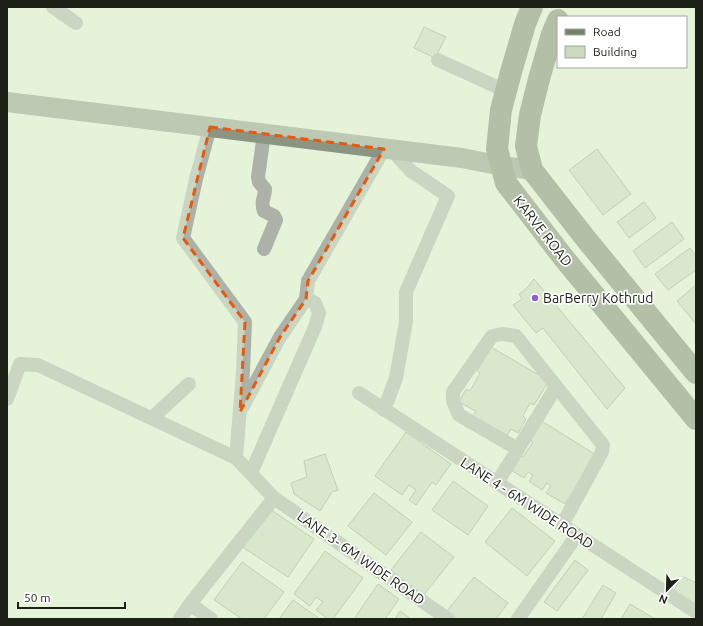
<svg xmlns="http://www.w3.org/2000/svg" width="703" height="626" viewBox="0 0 703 626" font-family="Ubuntu,sans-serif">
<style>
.building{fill:#cbdabf;stroke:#95a389}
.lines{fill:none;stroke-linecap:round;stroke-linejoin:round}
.street{stroke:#acb2a7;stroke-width:14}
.secondary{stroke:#8c9584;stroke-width:20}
.primary{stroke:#75816b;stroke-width:22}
.marked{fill:none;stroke:#e8590c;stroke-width:3;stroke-dasharray:8 5;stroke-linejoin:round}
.poi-dot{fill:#915ed7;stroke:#fff;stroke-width:1.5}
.labels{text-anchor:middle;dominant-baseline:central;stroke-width:3.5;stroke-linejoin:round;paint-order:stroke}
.street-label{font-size:14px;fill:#1c2117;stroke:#fff}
.poi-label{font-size:14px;fill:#1c2117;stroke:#fff;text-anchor:start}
</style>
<rect width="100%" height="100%" fill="#e5f4d8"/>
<!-- building -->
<path class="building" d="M424 27 446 37 435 58 414 48Z
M597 149 631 194 603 215 569 170Z
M644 202 656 218 629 238 617 222Z
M672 222 684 239 645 268 633 251Z
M690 248 696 257V270L668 290 655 274Z
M534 279 625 388 607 409 543 328 536 333 513 305 522 299 519 294 525 290Z
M696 285V324L677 301Z
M491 347 549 381 534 405 530 403 523 416 526 419 518 433 511 429 504 440 471 420 476 411 459 402 466 389 470 391 480 373 477 371Z
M540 420 596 455 565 504 546 493 551 486 547 483 542 490 529 481 533 475 528 472 524 478 509 469 519 454 523 457 533 442 528 439Z
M406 432 451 464 436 485 432 482 416 505 409 500 416 490 409 485 402 495 375 476Z
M325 454 338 490 332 492 320 511 294 494 291 483 307 477 304 461Z
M453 481 488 506 468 535 432 510Z
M374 493 412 522 386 555 348 526Z
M267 507 314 539 288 577 241 546Z
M512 508 555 541 527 576 485 542Z
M421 532 454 557 423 596 391 570Z
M325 551 363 578 333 619H328L316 610 323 602 316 597 310 606 294 594Z
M575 560 588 570 557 611 544 602Z
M242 562 284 592 264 619H242L214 600Z
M682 576 696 583V606L672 594Z
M474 577 508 603 496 619H457L447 611Z
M378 584 399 599 385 619H354Z
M603 585 616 593 601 619H582Z
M293 600 320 619H279Z
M630 604 655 619H621Z
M400 611 411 619H395Z"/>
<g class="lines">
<!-- street -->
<path class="street" d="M53 7 76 23
M438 60 506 91
M210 127 196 179 183 238 245 322 243 371 236 458
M264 249 276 220 274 216 264 211C260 200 265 199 265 189L259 182 258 177 264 134
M306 299 308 281 384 149
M359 393 696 612
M7 399 20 364 38 365 236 458 274 498 448 619
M242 408 280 337 306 299 315 303 319 313 315 327 251 473
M384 410 396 378 406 322V292L448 196 411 171 391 149
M152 418 189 384
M518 449 556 387
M497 483 518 449 459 415 453 401V392L492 336 502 334 516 336 603 445 602 452 562 525
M190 604 211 619
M180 619 190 604 274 498
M518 619 577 535"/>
<!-- secondary -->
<path class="secondary" d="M7 102 462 158 502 166 532 170"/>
<!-- primary -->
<path class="primary" d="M532 7 525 24 511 72 501 110 497 149 506 183 563 257 696 419
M558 20 552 34 539 79 530 115 526 146 532 170 586 239 696 373"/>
</g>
<!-- marked area -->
<path d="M0 0H703V626H0ZM210 127 384 149 308 281 306 299 280 337 240 412 245 322 183 238Z" fill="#e5f4d8" fill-opacity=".55" fill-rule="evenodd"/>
<path class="marked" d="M210 127 384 149 308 281 306 299 280 337 240 412 245 322 183 238Z"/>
<!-- markers -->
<circle class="poi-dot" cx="535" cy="298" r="4"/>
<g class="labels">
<!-- street labels -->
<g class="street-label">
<text transform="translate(543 231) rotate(52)">KARVE ROAD</text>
<text transform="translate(527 503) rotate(33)">LANE 4 - 6M WIDE ROAD</text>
<text transform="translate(361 558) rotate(35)">LANE 3- 6M WIDE ROAD</text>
</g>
<!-- poi labels -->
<g class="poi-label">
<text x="543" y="298">BarBerry Kothrud</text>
</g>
</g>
<!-- border -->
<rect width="703" height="626" fill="none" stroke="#1c2117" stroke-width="16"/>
<!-- legend -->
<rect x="557" y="16" width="130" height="52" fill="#ffffff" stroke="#a4a6a2"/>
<rect x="565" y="29" width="20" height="6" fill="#75816b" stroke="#a4a6a2"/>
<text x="593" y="36" font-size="12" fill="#1c2117">Road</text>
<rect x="565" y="46" width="20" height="12" fill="#cbdabf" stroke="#a4a6a2"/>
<text x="593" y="56" font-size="12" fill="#1c2117">Building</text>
<!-- north arrow -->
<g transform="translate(667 590) rotate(203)" stroke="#ffffff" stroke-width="3" paint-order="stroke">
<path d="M0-3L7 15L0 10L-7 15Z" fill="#1c2117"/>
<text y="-6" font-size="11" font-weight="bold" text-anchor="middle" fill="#1c2117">N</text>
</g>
<!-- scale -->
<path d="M18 602v6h107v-6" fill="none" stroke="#1c2117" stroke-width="2"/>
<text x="24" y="602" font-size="12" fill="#1c2117" stroke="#ffffff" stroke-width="3" paint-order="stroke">50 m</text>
</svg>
